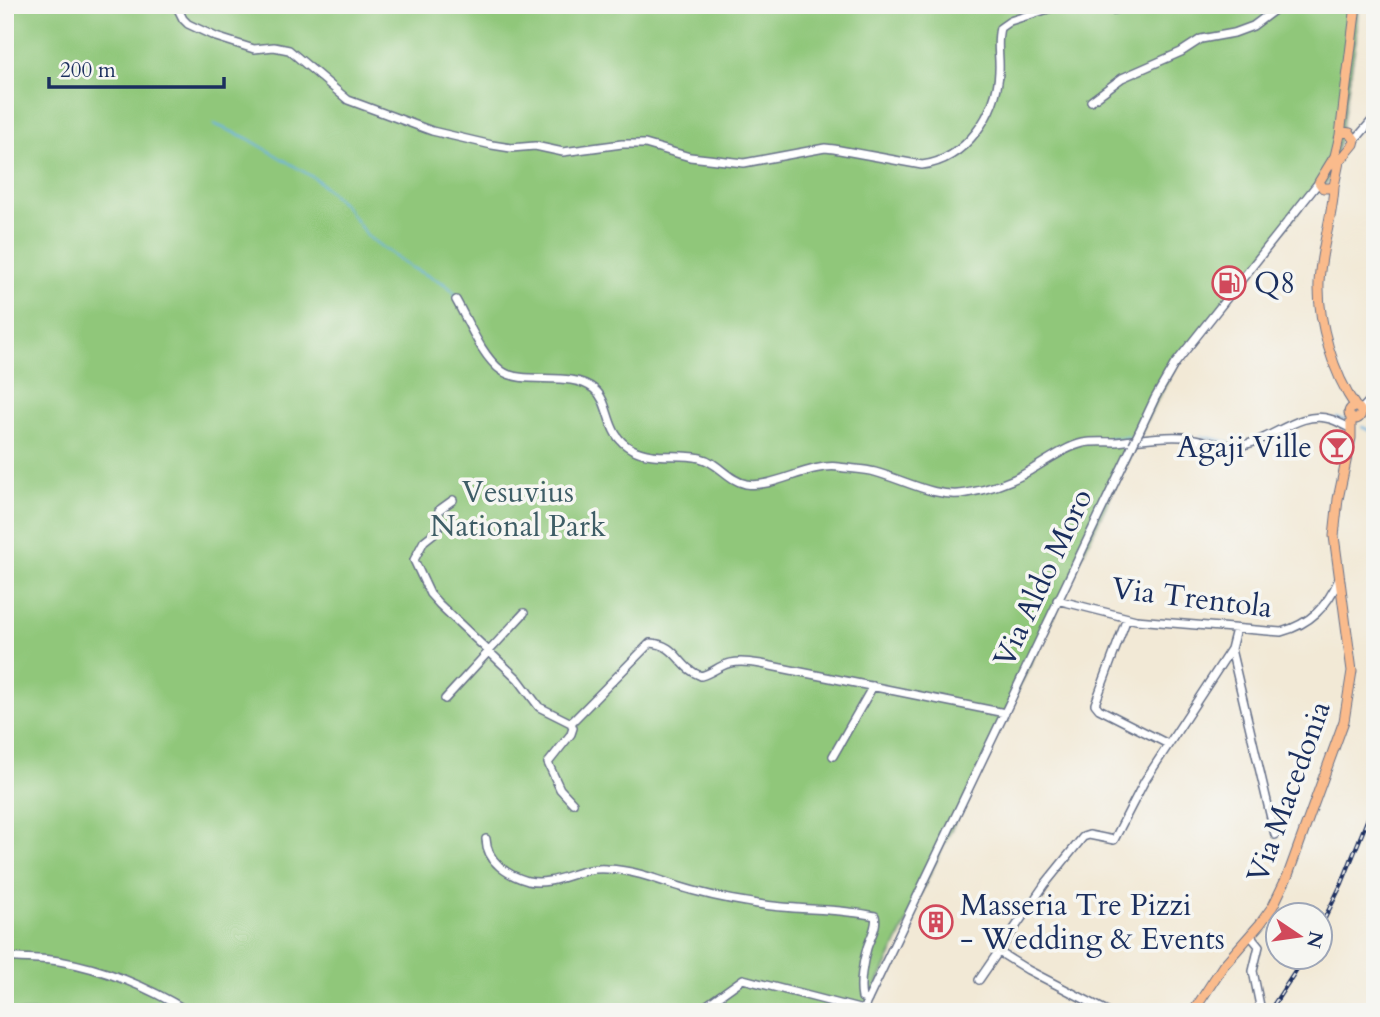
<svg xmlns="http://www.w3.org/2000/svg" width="1380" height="1017" viewBox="0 0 1380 1017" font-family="Cardo,serif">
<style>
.green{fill:#90c77a;stroke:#567b6c;stroke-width:2}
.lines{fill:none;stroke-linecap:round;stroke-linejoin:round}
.stream{stroke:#6db3e4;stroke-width:2}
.minor-casing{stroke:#667088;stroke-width:10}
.major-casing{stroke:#667088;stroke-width:11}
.minor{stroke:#fff;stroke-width:7}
.major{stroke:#fabb8c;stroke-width:9}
.rail-casing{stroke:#1b2f5e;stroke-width:4.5}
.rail{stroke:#f6f6f2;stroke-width:2;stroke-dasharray:5;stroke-linecap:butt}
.minor-bridge-casing{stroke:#667088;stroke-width:10;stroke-linecap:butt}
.minor-bridge{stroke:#fff;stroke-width:7}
.labels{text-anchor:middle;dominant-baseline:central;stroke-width:7;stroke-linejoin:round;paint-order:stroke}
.poi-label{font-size:30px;fill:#1b2f5e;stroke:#f6f6f2;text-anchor:start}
.park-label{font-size:30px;fill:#3e5d66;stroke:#f6f6f2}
.street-label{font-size:30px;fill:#1b2f5e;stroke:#f6f6f2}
</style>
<rect width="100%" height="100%" fill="#f6f6f2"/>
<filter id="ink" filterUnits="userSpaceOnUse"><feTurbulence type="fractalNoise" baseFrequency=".0143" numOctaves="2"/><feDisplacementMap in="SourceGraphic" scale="14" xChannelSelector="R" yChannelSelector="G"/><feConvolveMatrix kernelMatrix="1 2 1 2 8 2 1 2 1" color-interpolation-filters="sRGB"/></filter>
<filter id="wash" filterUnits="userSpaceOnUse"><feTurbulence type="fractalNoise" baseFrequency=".00686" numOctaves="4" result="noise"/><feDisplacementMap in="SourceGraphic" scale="28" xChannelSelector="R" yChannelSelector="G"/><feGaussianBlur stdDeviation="1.57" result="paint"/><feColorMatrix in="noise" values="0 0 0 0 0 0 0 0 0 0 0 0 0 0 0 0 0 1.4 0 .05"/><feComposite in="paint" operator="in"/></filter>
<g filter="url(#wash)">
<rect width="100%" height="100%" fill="#f2e9d6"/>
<!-- green -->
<path class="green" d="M5 5H1358L1356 39 1339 143 1328 182 1310 197 1177 364 1150 413 864 1012H5Z"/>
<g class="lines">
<!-- stream -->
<path class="stream" d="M214 124 247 138 316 179 345 206 368 237 410 267 445 284 454 292 456 298
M600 403 608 424
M1337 418 1345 420
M1362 427 1375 433
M1200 436 1229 442
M1109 438 1128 437"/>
</g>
</g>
<g filter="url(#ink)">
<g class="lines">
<defs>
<path id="minor" d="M176 5 183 19 188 24 216 37 254 49 274 47 289 50 348 100 432 131 492 145 511 148 535 146 563 152 622 144H645L690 157 744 163 825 148 834 149 922 165C965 160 998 113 999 71 1000 56 996 43 1000 28L1010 21 1061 5
M1094 5 1113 10 1138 5
M1091 101 1122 78 1181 52 1201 39 1234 33 1253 26 1281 5
M1355 140 1375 117
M456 300C468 321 482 357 502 371 523 386 570 370 594 389 612 403 604 435 632 449 653 460 678 453 700 458 718 462 727 480 746 484 773 489 809 463 839 467 850 469 864 469 875 472 905 480 936 499 967 493 990 489 1012 482 1031 470 1047 461 1065 447 1083 443 1093 441 1104 442 1115 442 1137 440 1161 435 1183 437 1201 439 1223 448 1241 445 1270 442 1300 409 1330 419 1337 421 1343 425 1350 428
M1361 410 1375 395
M1139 432 1155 398 1174 365 1319 182
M453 500 439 510 438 530 424 541 414 560 430 594 439 604 518 679 539 707 571 723
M1057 600 1136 620 1281 632C1310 624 1327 607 1339 579
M1127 618 1095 704 1099 709 1168 744
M1231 649 1275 835
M445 699 524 613
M833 756 873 686
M573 803 560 789 548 763 571 734 573 728 571 723 650 643C678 644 678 668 701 676 709 674 714 670 722 666 734 660 748 662 761 664L1005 713
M486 839C487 862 507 875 528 881 555 887 580 866 607 869 631 870 651 877 674 885 699 893 726 899 752 903 793 911 835 907 875 916 878 926 870 938 867 948 863 962 859 984 862 998L868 1000
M1250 935 1259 946 1253 971 1261 1011
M999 952 1028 970 1109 1012
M5 957C23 959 41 958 59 961 105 969 150 988 189 1012
M979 980 1045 884 1083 837 1089 835 1114 840 1144 782 1231 649 1236 629
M697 1012 743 979 863 1010
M862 1012 1133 444"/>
<path id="major" d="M1343 132 1350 133 1355 140 1354 144 1339 162 1334 186 1330 188H1323L1319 182 1335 156 1340 135Z
M1340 135 1356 5
M1334 186C1333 218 1320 250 1319 283 1318 322 1333 374 1356 407
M1349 413a6 6 0 1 1 12 0a6 6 0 1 1-12 0Z
M1193 1012 1223 966 1260 924 1273 906 1288 875 1344 721 1352 671 1334 536 1338 499 1351 438V418"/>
</defs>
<!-- minor casing -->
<use href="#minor" class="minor-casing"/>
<!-- major casing -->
<use href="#major" class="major-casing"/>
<!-- minor -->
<use href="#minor" class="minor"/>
<!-- major -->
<use href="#major" class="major"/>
<defs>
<path id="rail" d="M1320 928 1342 883 1375 801
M1269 1012 1304 958"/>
</defs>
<!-- rail casing -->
<use href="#rail" class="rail-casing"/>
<!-- rail -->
<use href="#rail" class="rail"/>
<defs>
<path id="minor-bridge" d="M1133 444 1139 432"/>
</defs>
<!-- minor-bridge casing -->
<use href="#minor-bridge" class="minor-bridge-casing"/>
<!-- minor-bridge -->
<use href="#minor-bridge" class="minor-bridge"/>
</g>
</g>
<!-- icons -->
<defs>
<symbol id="fuel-ring" viewBox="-11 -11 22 22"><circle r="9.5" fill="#f6f6f2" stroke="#d1495b" stroke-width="1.5"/><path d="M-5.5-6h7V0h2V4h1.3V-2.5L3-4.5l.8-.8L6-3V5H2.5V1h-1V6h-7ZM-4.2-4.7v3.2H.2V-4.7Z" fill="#d1495b"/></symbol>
<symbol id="bar-ring" viewBox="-11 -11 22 22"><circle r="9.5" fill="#f6f6f2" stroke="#d1495b" stroke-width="1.5"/><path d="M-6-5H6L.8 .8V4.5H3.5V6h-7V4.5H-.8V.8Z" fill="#d1495b"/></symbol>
<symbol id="building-ring" viewBox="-11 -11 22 22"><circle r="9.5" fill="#f6f6f2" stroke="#d1495b" stroke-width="1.5"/><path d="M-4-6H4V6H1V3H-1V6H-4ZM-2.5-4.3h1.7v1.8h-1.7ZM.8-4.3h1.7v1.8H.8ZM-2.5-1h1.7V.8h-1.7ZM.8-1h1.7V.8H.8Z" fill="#d1495b"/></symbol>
</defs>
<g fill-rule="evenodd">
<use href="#fuel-ring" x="1210" y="264" width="38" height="38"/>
<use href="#bar-ring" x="1318" y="428" width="38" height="38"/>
<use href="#building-ring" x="917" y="903" width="38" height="38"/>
</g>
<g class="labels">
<!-- poi labels -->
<g class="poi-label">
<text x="1254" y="283">Q8</text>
<text x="1312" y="447" text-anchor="end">Agaji Ville</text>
<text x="960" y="905">Masseria Tre Pizzi<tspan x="960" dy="34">- Wedding &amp; Events</tspan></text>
</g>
<!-- park labels -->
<g class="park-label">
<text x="518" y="492">Vesuvius<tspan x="518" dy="34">National Park</tspan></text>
</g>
<!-- street labels -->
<g class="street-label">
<text transform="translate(1043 578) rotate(-65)">Via Aldo Moro</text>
<text transform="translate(1192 598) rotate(7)">Via Trentola</text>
<text transform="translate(1289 792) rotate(-70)">Via Macedonia</text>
</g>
</g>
<!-- margin -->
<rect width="1380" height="1017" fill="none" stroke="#f6f6f2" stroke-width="28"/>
<!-- north arrow -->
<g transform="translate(1299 936) rotate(103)"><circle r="33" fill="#f6f6f2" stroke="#9ea6b7" stroke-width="2"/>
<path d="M0-5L12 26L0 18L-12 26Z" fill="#d1495b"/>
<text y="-10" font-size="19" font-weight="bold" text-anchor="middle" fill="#1b2f5e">N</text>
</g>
<!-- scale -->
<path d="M49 77v10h175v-10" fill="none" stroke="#1b2f5e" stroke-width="3.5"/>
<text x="60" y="77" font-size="21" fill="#1b2f5e" stroke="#f6f6f2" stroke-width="5" paint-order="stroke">200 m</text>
</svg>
